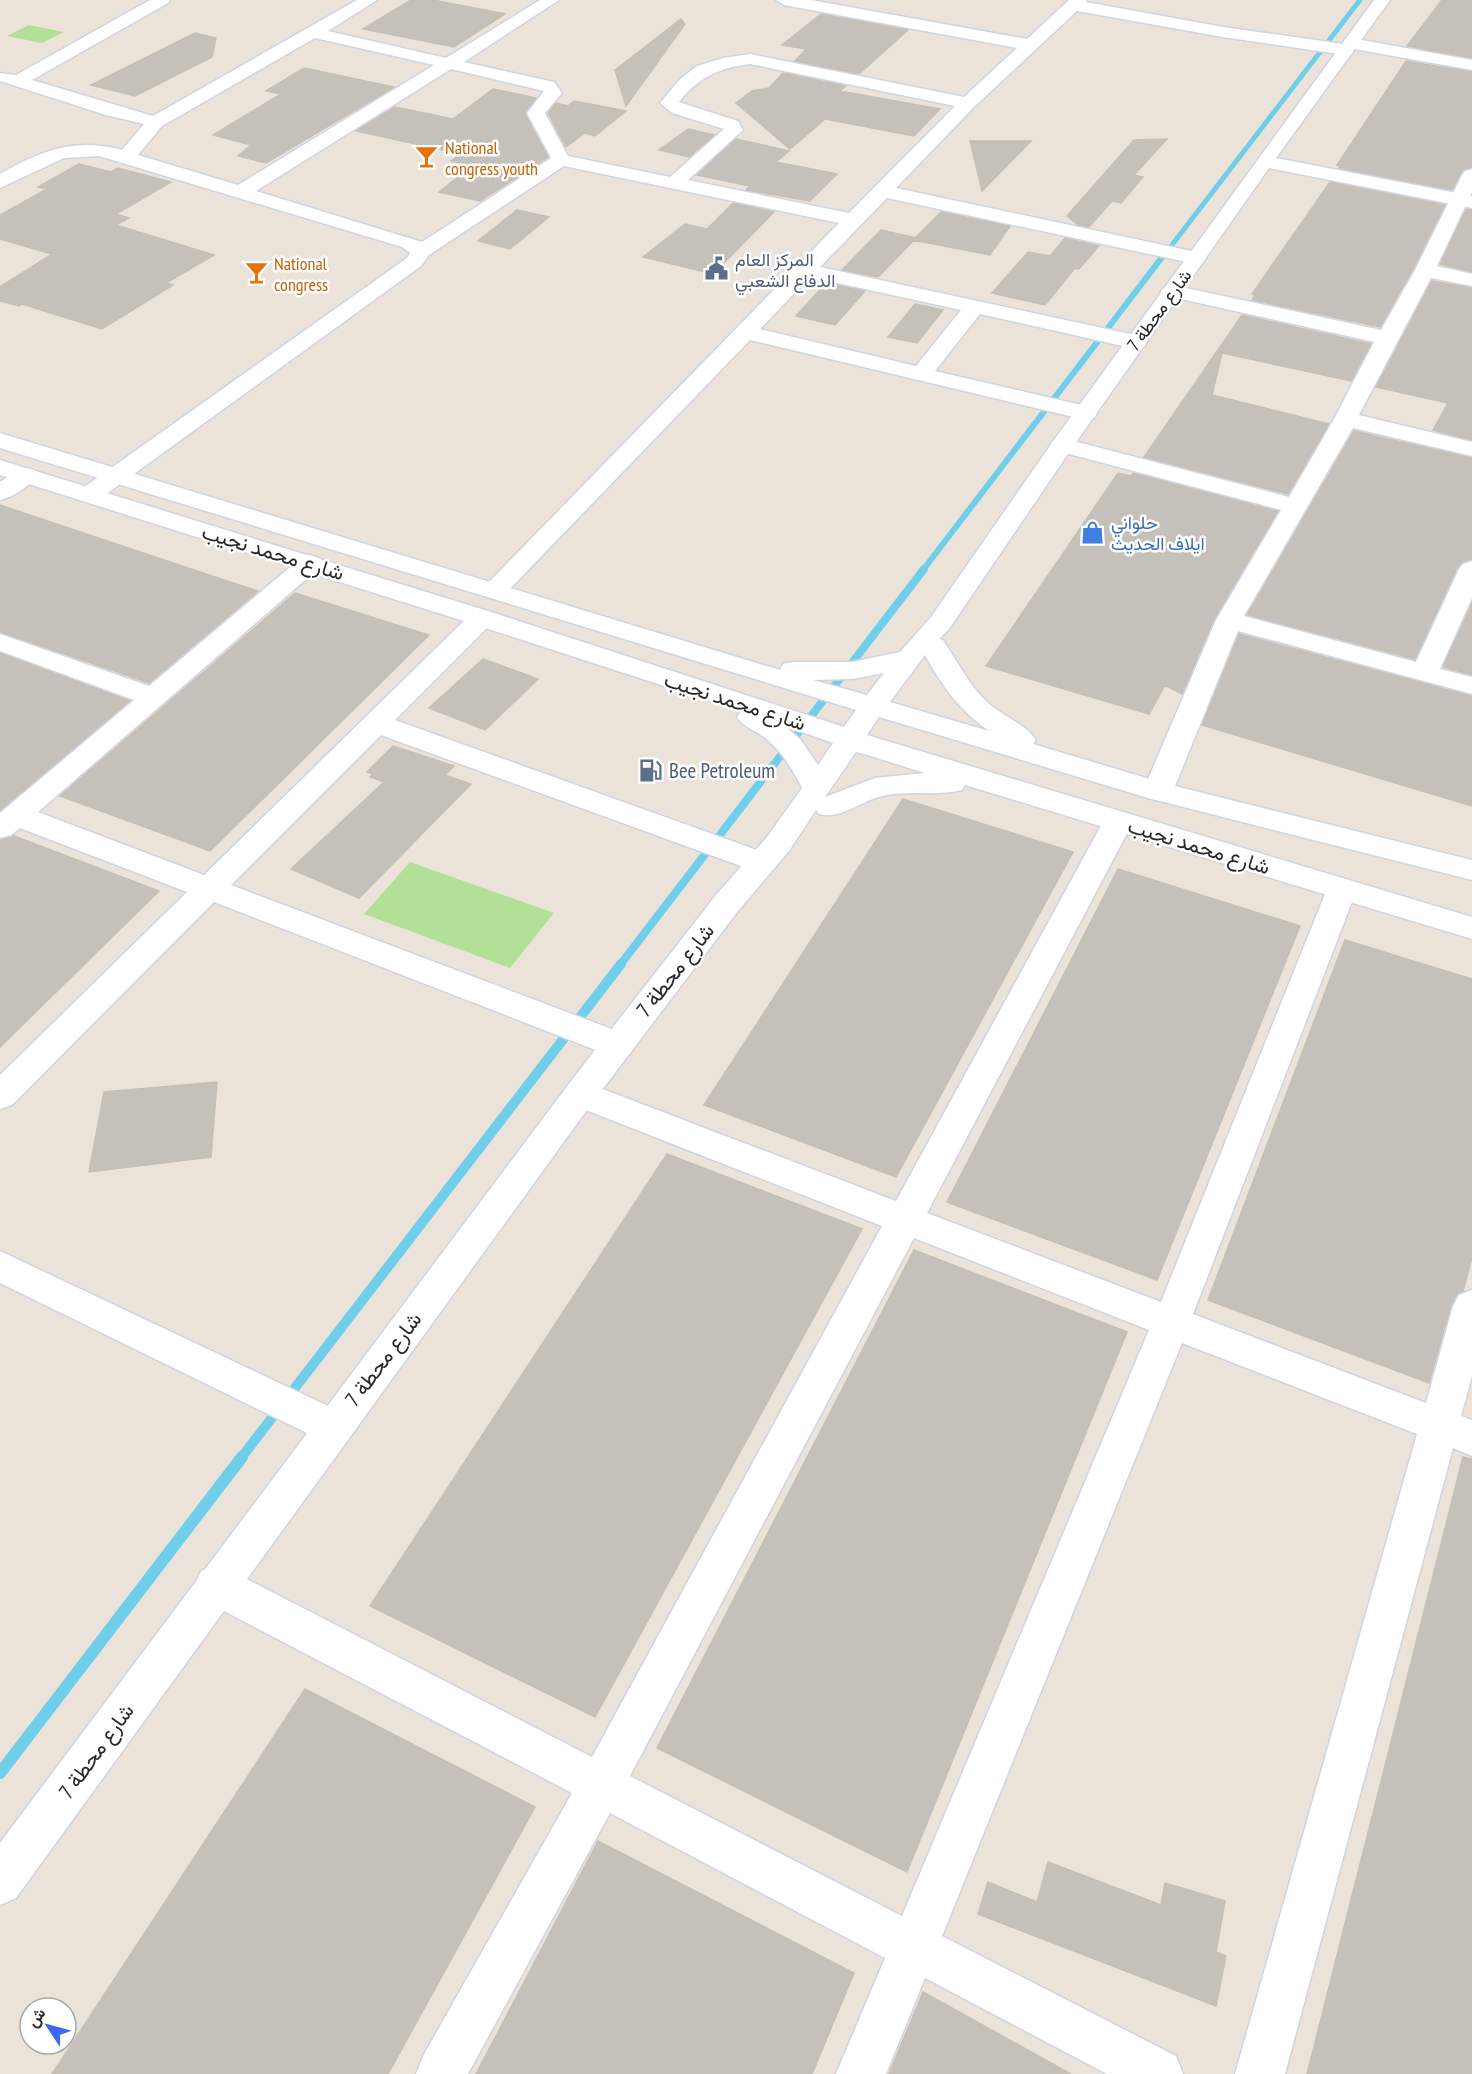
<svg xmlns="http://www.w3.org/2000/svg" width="1472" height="2074" viewBox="0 0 1472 2074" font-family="'PT Sans Narrow',Vazirmatn,sans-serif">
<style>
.green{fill:#b3e097}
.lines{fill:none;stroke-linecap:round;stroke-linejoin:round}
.stream-far4{stroke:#6fcfeb;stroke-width:5}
.stream-far3{stroke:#6fcfeb;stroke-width:6}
.stream-far2{stroke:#6fcfeb;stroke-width:8}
.stream-far1{stroke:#6fcfeb;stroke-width:10}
.stream{stroke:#6fcfeb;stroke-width:12}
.building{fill:#c6c0ba;stroke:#c6bfb4;stroke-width:1.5}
.street-casing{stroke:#d0d4e1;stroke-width:3}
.secondary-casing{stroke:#d0d4e1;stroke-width:3}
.street{fill:#fff;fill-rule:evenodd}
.secondary{fill:#fff;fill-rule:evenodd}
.labels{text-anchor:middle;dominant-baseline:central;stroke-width:5;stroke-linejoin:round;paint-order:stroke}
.far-food-label{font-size:18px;fill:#c56008;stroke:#fff;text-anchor:start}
.far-service-label{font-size:18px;fill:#4e5e75;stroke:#fff;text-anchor:start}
.far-street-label{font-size:18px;fill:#282828;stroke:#fff}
.far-shop-label{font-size:18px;fill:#366cbe;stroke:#fff;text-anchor:start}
.street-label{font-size:21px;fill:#282828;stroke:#fff}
.service-label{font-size:21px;fill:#4e5e75;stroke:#fff;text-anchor:start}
</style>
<rect width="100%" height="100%" fill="#ebe3da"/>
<!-- green -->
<path class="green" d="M29 25 64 32 42 43 7 36Z
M410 862 554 913 510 968 364 914Z"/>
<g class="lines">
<!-- stream-far4 -->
<path class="stream-far4" d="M1165 254 1360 0"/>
<!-- stream-far3 -->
<path class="stream-far3" d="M923 570 1166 252"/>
<!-- stream-far2 -->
<path class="stream-far2" d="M620 965 924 569"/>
<!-- stream-far1 -->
<path class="stream-far1" d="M241 1458 621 964"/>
<!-- stream -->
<path class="stream" d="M0 1773 242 1457"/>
</g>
<!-- building -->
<path class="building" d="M411 0H433L505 14 454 47 363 29Z
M1442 0H1472V58L1407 46Z
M821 14 908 30 859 74 795 61 806 49 782 45Z
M681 19 685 24 626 106 615 70Z
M195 33 216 38 212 57 135 96 91 85Z
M1406 61 1472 72V167L1463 170 1452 190 1339 168 1341 166 1337 165Z
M304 68 394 87 266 163 238 156 251 145 213 135 281 94 266 91Z
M783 73 846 86 840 91 940 109 914 136 825 119 790 149 736 103 752 91 769 88Z
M493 89 536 98 525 114 548 157 480 201 439 192 472 166 451 161 461 154 356 131 395 107 453 119Z
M574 101 626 111 595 136 585 133 566 147 548 113 556 103 568 106Z
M688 129 714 135 689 157 659 150Z
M736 139 789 151 776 162 837 174 810 201 746 190 750 186 697 175Z
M1167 139 1134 175 1143 177 1121 203 1112 201 1089 227 1077 224 1067 216 1134 140Z
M970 141H1031L982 191Z
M79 164 111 172 118 168 171 182 116 214 129 218 116 225 214 255 166 283 173 285 102 329 22 304 19 306 0 301V287L52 254 0 239V215L47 189 38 187Z
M1330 182 1445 205 1413 269 1380 327 1252 300 1255 295 1252 294Z
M733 203 774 212 713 274 643 257 685 224 707 229Z
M1466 209 1472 210V272L1440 264Z
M517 210 549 217 510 249 478 241Z
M941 212 1010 226 990 255 913 240Z
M881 230 916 238 878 277 842 270Z
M1065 238 1099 246 1079 269 1075 268 1045 305 992 293 1028 252 1050 256Z
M1432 281 1472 288V440L1433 430 1448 403 1376 387Z
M826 283 865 291 835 325 796 316Z
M915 304 943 310 917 343 888 337Z
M1242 315 1371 344 1351 381 1222 353 1212 395 1329 424 1288 494 1144 457Z
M1354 431 1472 458V559L1462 562 1457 568 1415 659 1247 615Z
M1118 473 1131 476 1133 473 1278 511 1214 619 1182 694 1165 685 1149 714 986 666Z
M0 505 218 578 258 591 149 683 0 632Z
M295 593 429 635 210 851 60 796Z
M1472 603V675L1443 667Z
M1239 634 1472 696V806L1202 725Z
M0 653 130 701 0 810Z
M483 659 538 679 485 730 429 708Z
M393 746 454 766 445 775 471 784 359 898 291 869 384 782 370 777 373 774 367 772Z
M903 799 1073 852 896 1177 704 1105Z
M14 836 159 891 0 1047V840Z
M1118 869 1300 926 1157 1280 947 1202Z
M1345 940 1472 979V1258L1463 1291 1457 1294 1451 1305 1429 1383 1208 1300Z
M217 1082 211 1157 89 1172 104 1092Z
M667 1154 862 1229 595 1717 370 1606Z
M914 1250 1127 1332 907 1872 657 1748Z
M1463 1457 1472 1459V2074H1307Z
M305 1689 535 1807 388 2074H52Z
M598 1841 854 1973 812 2074H476Z
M1048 1862 1161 1905 1165 1883 1225 1901 1216 1952 1226 1956 1216 2006 978 1914 988 1882 1037 1902Z
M923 1992 1071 2074H889Z"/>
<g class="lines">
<defs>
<path id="street" d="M150 0H170L168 3 32 80 153 116 357 0H377L328 31 446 58 540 0H559L464 62 554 82 562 93 545 113 568 156 670 177 724 129 672 113 660 103 680 79 697 66 723 58 750 54 964 97 1017 48 784 5 776 0H811L1027 39 1069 0H1087L1086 2 1223 27 1344 44 1345 39 1351 38 1472 60V70L1354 49 1352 54 1346 55 1223 37 1077 11 974 107 896 188 1196 252 1203 254 1206 258 1203 262 1196 264 887 198 820 267 1144 337 1147 342 1144 347 1136 349 980 314 935 371 1094 408 1097 413 1094 418 1086 420 750 340 504 595 495 598 486 595 482 590 486 585 839 223 564 166 429 255 421 266 98 500 89 502 80 500 77 495 80 490 407 258 410 253 402 247 99 156 64 158 0 188V174C40 151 75 137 122 150L144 124 106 115 0 81V73L16 75ZM315 38 434 65 238 185 138 155 162 126ZM750 64 955 106 849 213 688 180 743 130 738 121 679 102C699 77 719 68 750 64ZM451 69 544 91 527 113 551 158 422 242 256 191ZM810 277 961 310 916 366 760 329Z
M1472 169V192L1437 266 1472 274V286L1431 278 1359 415 1472 442V456L1353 428 1244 616 1416 662 1459 569 1463 564 1472 561V598L1440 669 1472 677V694L1238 631 1173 791 1168 798 1158 800 1148 798 1143 791 1216 620 1281 510 1054 450 1050 445 1054 440 1062 438 1289 497 1334 419 1374 342 1172 297 1165 295 1161 291 1165 287 1172 285 1381 330 1415 270 1462 175 1465 171Z
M26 468 34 470 38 475C30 486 13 497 0 500V482L18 470Z
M310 555 319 558 323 563 319 568 38 812 204 875 473 612 482 610 491 612 495 618 491 624 395 720 771 855 775 862 771 869 760 872 749 869 381 735 231 885 630 1036 635 1045 630 1054 618 1057 606 1054 214 902 12 1105 0 1109V1075L187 892 20 828 11 835 0 838V813L134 700 0 651V634L149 686 301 558Z
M1118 812 1128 815 1133 822 927 1213 1161 1302 1327 889 1331 882 1342 878 1353 882 1357 889 1193 1314 1426 1403 1453 1306 1459 1295 1472 1290V1376L1461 1416 1472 1420V1456L1453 1448 1285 2074H1235L1417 1434 1182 1343 942 1936 1176 2056 1183 2074H1107L925 1978 886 2074H836L885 1958 610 1813 468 2074H416L423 2056 572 1793 201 1599 195 1585 201 1571 216 1565 231 1571 592 1757 882 1226 568 1103 563 1094 568 1085 580 1081 592 1085 896 1201 1103 822 1108 815ZM914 1238 1149 1330 902 1916 630 1776Z
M0 1251 347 1415 353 1427 347 1439 333 1444 319 1439 0 1283Z"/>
<path id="secondary" d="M1374 0H1390L1276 158 1472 196V208L1269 168 1072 448 949 629 939 639 943 640C958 662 968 684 987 702 1002 716 1026 724 1036 740L1033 744 1163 783 1472 860V880L1148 798 879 717 867 735 1472 917V939L965 785 962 790C936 797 907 789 879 797 859 802 840 820 819 814L816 810 789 851 738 911 592 1103 16 1898 0 1905V1843L568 1085 716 895 767 837 802 788C792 769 782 751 764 737 755 730 743 727 737 717L741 711 473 624 0 475V460L491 612 844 727 856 710 0 448V433L780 670 783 664 793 662H852L900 652 931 617 1054 440ZM925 655C941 685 961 712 989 731L890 702ZM884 673 867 695 813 680 852 679ZM785 726 833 743 818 765 801 740ZM856 752 864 754 925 773 875 778 825 797Z"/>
</defs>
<!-- street casing -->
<use href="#street" class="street-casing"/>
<!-- secondary casing -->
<use href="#secondary" class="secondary-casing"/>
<!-- street -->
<use href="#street" class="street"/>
<!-- secondary -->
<use href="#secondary" class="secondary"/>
</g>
<!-- icons -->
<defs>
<symbol id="bar-bare" viewBox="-9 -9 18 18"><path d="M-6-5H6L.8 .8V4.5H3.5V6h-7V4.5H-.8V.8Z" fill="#e8710a" stroke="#fff" stroke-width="2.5" paint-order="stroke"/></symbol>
<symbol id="civic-bare" viewBox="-9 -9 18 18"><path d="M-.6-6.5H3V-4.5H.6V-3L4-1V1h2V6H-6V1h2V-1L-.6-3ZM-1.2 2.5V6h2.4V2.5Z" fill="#5c6f8a" stroke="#fff" stroke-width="2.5" paint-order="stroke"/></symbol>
<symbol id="shop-bare" viewBox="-9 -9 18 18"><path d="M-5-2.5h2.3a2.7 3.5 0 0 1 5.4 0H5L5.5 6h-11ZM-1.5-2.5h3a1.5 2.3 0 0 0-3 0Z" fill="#3f7fe0" stroke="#fff" stroke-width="2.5" paint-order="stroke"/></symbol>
<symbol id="fuel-bare" viewBox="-9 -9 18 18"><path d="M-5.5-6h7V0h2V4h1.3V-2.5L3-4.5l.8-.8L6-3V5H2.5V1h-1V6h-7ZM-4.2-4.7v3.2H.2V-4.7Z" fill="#5c6f8a" stroke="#fff" stroke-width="2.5" paint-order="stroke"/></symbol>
</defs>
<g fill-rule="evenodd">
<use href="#bar-bare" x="410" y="140" width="33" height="33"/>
<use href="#civic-bare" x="700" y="252" width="33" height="33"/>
<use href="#bar-bare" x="240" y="256" width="33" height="33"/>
<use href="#shop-bare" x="1076" y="516" width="33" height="33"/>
<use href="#fuel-bare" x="634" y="754" width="33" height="33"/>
</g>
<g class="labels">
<!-- far-food labels -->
<g class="far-food-label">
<text x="445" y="147">National<tspan x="445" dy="21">congress youth</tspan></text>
<text x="274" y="263">National<tspan x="274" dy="21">congress</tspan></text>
</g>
<!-- far-service labels -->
<g class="far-service-label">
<text x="735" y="259">المركز العام<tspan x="735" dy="21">الدفاع الشعبي</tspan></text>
</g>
<!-- far-street labels -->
<g class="far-street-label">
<text transform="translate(1159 310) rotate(-54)">شارع محطة 7</text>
</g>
<!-- far-shop labels -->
<g class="far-shop-label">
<text x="1111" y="522">حلواني<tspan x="1111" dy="21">ايلاف الحديث</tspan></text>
</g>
<!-- street labels -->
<g class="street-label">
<text transform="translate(273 552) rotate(17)">شارع محمد نجيب</text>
<text transform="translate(735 701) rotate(18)">شارع محمد نجيب</text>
<text transform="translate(1199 846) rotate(17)">شارع محمد نجيب</text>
<text transform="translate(675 970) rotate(-52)">شارع محطة 7</text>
<text transform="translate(383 1359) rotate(-53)">شارع محطة 7</text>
<text transform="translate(96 1751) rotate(-54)">شارع محطة 7</text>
</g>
<!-- service labels -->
<g class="service-label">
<text x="669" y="770">Bee Petroleum</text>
</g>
</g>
<!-- north arrow -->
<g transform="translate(48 2026) rotate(306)"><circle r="28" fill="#ffffff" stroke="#a9a9a9" stroke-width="1.5"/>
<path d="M0-4.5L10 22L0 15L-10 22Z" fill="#3d66f5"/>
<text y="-9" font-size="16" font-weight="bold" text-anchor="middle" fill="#282828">ش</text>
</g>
</svg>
